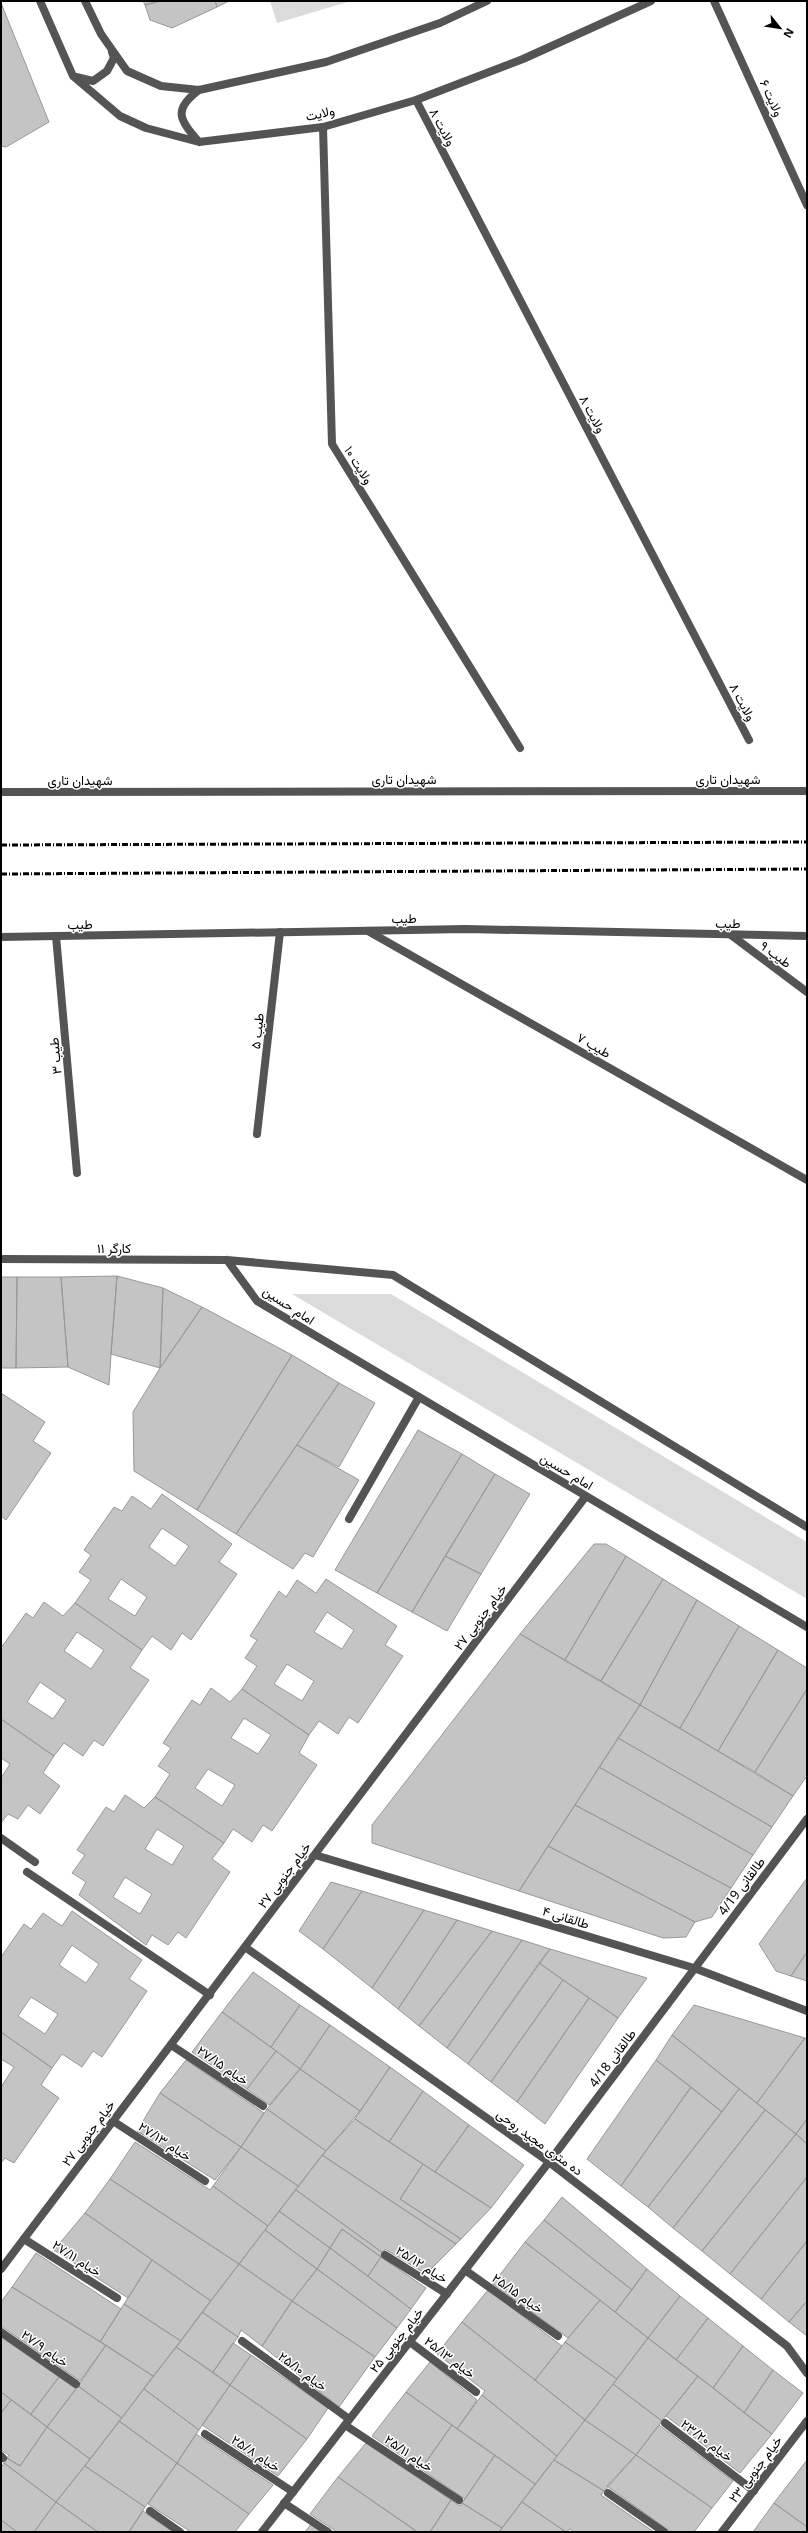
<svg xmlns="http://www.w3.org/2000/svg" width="808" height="2533" viewBox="0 0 808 2533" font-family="'Noto Sans',Vazirmatn,sans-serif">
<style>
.green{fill:#dbdbdb}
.building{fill:#c4c4c4;stroke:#989898;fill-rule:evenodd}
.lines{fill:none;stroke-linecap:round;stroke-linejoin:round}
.service{stroke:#545454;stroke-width:8}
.minor{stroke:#545454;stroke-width:8}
.tertiary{stroke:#545454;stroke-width:8}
.rail{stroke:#000;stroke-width:3;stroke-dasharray:6 2 1 2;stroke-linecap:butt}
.labels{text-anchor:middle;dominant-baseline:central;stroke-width:3;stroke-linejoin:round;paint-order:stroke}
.street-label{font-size:13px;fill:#000;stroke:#fff}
</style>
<rect width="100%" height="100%" fill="#fff"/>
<!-- green -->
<path class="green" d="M270 1H351L277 23Z
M292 1294H391L807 1542V1599Z"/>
<!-- building -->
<path class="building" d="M143 1H160L145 5Z
M160 1H215L217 7 172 28 150 20 145 5Z
M215 1H229L217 7Z
M1 3 49 122 6 147 1 146Z
M117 1276 163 1288 160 1368 111 1354Z
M117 1276 111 1354 109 1385 68 1367 61 1277Z
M1 1277H17L16 1368H1Z
M17 1277H61L68 1367 16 1368Z
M163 1288 202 1307 160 1368Z
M202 1307 292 1355 197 1510 134 1471 133 1412 160 1368Z
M292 1355 339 1383 236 1534 197 1510Z
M339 1383 375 1403 339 1467 297 1445Z
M1 1393 45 1422 33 1441 51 1453 6 1520 1 1516Z
M418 1430 462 1454 377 1593 335 1570Z
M297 1445 359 1480 313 1557 305 1553 293 1569 236 1534Z
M462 1454 495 1474 412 1612 377 1593Z
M495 1474 530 1494 481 1574 445 1556Z
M162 1494 232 1544 219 1562 237 1574 191 1640 182 1633 171 1650 152 1636 142 1650 75 1603 91 1580 79 1572 91 1555 84 1550 114 1507 122 1511 132 1496 151 1509ZM162 1528 189 1546 175 1566 149 1547ZM121 1579 147 1597 135 1616 108 1599Z
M594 1544H606L626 1556 565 1660 520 1634Z
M445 1556 481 1574 447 1631 412 1612Z
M626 1556 663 1579 601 1681 565 1660Z
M326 1579 397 1626 385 1645 403 1656 358 1723 349 1717 338 1734 319 1721 309 1735 242 1689 257 1666 245 1658 257 1640 250 1636 279 1591 286 1597 297 1580 316 1593ZM327 1612 354 1630 342 1649 314 1632ZM287 1664 314 1681 302 1701 274 1684Z
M663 1579 697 1600 640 1705 601 1681Z
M697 1600 739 1626 680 1728 640 1705Z
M44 1602 63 1616 75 1603 142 1650 130 1668 149 1680 103 1746 94 1740 83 1756 64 1743 54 1756 1 1719V1648L26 1613 33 1618ZM77 1632 104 1650 91 1669 64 1651ZM40 1682 66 1700 53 1719 27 1702Z
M739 1626 778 1650 718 1751 680 1728Z
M520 1634 640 1705 519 1891 372 1843V1825Z
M778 1650 807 1668V1689L755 1772 718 1751Z
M211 1688 230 1702 242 1689 309 1735 299 1753 317 1765 272 1831 263 1825 252 1842 233 1829 224 1843 155 1797 170 1774 158 1766 171 1748 163 1743 192 1700 200 1705ZM244 1718 271 1735 258 1754 231 1738ZM208 1769 235 1785 222 1806 195 1788Z
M807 1689V1776L793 1796 755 1772Z
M640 1705 793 1796 772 1827 618 1738Z
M1 1719 54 1756 43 1773 60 1786 40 1814 28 1805 18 1819 8 1814 1 1823V1778L10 1764 1 1758Z
M618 1738 772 1827 753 1855 599 1767Z
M599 1767 753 1855 731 1888 575 1805Z
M125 1795 144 1808 155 1797 224 1843 212 1859 230 1872 186 1938 178 1932 168 1945 152 1935 146 1945 79 1895 86 1882 72 1873 85 1855 77 1850 106 1807 114 1812ZM157 1829 184 1846 172 1865 145 1849ZM125 1877 152 1894 140 1914 113 1897Z
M575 1805 731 1888 712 1917 695 1922 548 1846Z
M548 1846 695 1922 686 1937 663 1938 519 1891Z
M807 1878V1952L791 1976 776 1971 759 1944Z
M331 1882 362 1891 323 1949 299 1931Z
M362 1891 424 1910 372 1988 323 1949Z
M424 1910 457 1920 398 2009 372 1988Z
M72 1911 142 1960 129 1979 147 1991 102 2057 93 2051 82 2067 62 2054 52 2068 1 2032V1957L24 1924 31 1929 43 1913 62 1926ZM72 1945 99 1964 86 1983 59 1965ZM31 1997 58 2014 45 2034 18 2016Z
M457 1920 492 1931 419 2026 398 2009Z
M492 1931 522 1940 447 2048 419 2026Z
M522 1940 550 1949 468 2064 447 2048Z
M550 1949 647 1978 618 2018 539 1963Z
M807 1952V1981L791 1976Z
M539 1963 563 1980 491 2082 468 2064Z
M253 1972 300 2005 271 2047 222 2012Z
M563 1980 589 1998 517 2102 491 2082Z
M589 1998 618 2018 545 2124 517 2102Z
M300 2005 330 2025 300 2069 271 2047Z
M694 2005 805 2038 757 2103 672 2035Z
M222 2012 276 2051 247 2089 192 2052Z
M330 2025 390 2067 360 2111 300 2069Z
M1 2032 52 2068 41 2085 59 2098 14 2163 5 2158 1 2163V2087L14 2067 1 2059Z
M672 2035 739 2089 722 2112 656 2060Z
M805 2038 807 2039V2119L796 2134 757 2103Z
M276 2051 300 2069 269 2105 247 2089Z
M186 2060 264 2113 241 2147 160 2093Z
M656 2060 691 2087 621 2186 587 2159Z
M390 2067 423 2091 389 2142 355 2119Z
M300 2069 360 2111 326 2151 267 2109Z
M691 2087 722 2112 648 2207 621 2186Z
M739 2089 765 2110 673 2228 648 2207Z
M423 2091 469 2125 435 2172 389 2142Z
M160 2093 241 2147 215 2180 137 2131Z
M267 2109 326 2151 298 2186 241 2147Z
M765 2110 796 2134 702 2251 673 2228Z
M355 2119 423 2164 400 2199 461 2239 456 2244 322 2155Z
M807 2119V2144L796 2134Z
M469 2125 524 2165 491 2208 435 2172Z
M796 2134 807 2144V2177L730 2274 702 2251Z
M135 2142 210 2190 213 2186 268 2226 239 2264 110 2179Z
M241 2147 298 2186 268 2226 213 2186Z
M322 2155 456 2244 426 2274 385 2249 383 2253 296 2190Z
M423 2164 491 2208 461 2239 400 2199Z
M807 2177V2241L761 2299 730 2274Z
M110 2179 239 2264 211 2301 85 2213Z
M296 2190 383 2253 381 2257 342 2229 330 2248 279 2211Z
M562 2197 647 2269 632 2290 544 2220Z
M279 2211 330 2248 317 2269 265 2230Z
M85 2213 152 2260 128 2298 54 2250Z
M544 2220 632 2290 615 2312 525 2242Z
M342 2229 381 2257 368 2276 330 2248Z
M265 2230 317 2269 292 2301 239 2264Z
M807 2241V2301L789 2322 761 2299Z
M525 2242 600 2300 568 2338 493 2284Z
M330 2248 411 2309 397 2328 317 2269Z
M36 2253 121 2309 100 2342 12 2287Z
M381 2257 426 2288 411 2309 368 2276Z
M152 2260 211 2301 181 2341 124 2304Z
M239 2264 292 2301 262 2346 241 2330 238 2337 202 2312Z
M317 2269 397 2328 375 2357 292 2301Z
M647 2269 680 2296 648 2338 615 2312Z
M12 2287 106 2345 80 2381 1 2326V2302Z
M488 2290 562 2346 535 2380 462 2322Z
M680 2296 708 2318 676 2360 648 2338Z
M600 2300 648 2338 617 2379 565 2342Z
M292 2301 375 2357 339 2407 262 2346Z
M807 2301V2336L789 2322Z
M124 2304 181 2341 153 2376 100 2342Z
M202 2312 238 2337 213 2372 176 2347Z
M708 2318 743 2346 713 2388 676 2360Z
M462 2322 585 2420 557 2456 482 2395 485 2391 437 2354Z
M1 2337 59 2377 31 2414 1 2392Z
M648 2338 698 2376 662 2421 613 2384Z
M565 2342 617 2379 585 2420 535 2380Z
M233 2343 251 2355 230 2385 213 2372Z
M106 2345 153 2376 122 2418 78 2386Z
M743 2346 773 2370 744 2413 713 2388Z
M176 2347 230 2385 199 2430 144 2389Z
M251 2355 328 2408 307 2439 230 2385Z
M430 2362 477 2400 457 2429 406 2392Z
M773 2370 803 2393 772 2434 744 2413Z
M698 2376 772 2434 740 2473 666 2416Z
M59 2377 76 2389 47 2427 31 2414Z
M613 2384 662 2421 636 2455 585 2420Z
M230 2385 307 2439 278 2476 202 2425Z
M78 2386 122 2418 90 2459 47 2427Z
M144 2389 199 2430 177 2463 119 2421Z
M1 2392 11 2400 1 2413Z
M406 2392 452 2425 421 2469 372 2436Z
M482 2395 557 2456 535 2484 457 2429Z
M11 2400 47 2427 20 2466 7 2458 9 2455 1 2450V2413Z
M585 2420 636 2455 604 2491 554 2460Z
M119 2421 177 2463 145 2507 85 2466Z
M452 2425 495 2455 465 2499 421 2469Z
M659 2425 733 2481 712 2508 636 2455Z
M47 2427 90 2459 56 2502 4 2463 7 2458 20 2466Z
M196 2434 273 2485 249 2514 177 2463Z
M366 2443 451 2500 430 2532H417L338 2477Z
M495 2455 535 2484 502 2528 462 2503Z
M636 2455 712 2508 694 2532H671L607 2486Z
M554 2460 604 2491 601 2495 654 2532H574L570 2529 566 2532 522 2502Z
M807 2460V2527L774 2503Z
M4 2463 56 2502 34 2532H17L1 2520V2468Z
M177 2463 249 2514 235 2532H191L148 2504Z
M85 2466 145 2507 129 2532H98L56 2502Z
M338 2477 415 2530 413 2532H337L310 2514Z
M451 2500 460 2506 462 2503 502 2528 499 2532H430Z
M56 2502 98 2532H34Z
M522 2502 566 2532H499Z
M774 2503 807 2527V2532H753Z
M143 2511 173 2532H129Z
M1 2520 17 2532H1Z
M311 2524 323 2532H305Z"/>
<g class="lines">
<!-- service -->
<path class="service" d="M349 1519 419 1397
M1 1838 35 1862
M27 1872 210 1995
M171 2045 263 2106
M113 2121 205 2181
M24 2239 117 2298
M385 2255 447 2294
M465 2270 558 2336
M1 2332 76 2384
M242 2341 349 2419
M410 2342 476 2392
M665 2423 754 2491
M345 2425 459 2500
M205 2434 293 2492
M1 2456 3 2458
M608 2493 664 2532
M284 2503 328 2532
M150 2511 180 2532"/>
<!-- minor -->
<path class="minor" d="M714 1 807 205
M416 100 749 740
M323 127 332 444 520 748
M368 931 807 1180
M731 935 807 992
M56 936 77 1173
M257 1134 280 932
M1 1259 227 1260 393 1275 807 1527
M227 1260 257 1301 807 1627
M315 1855 694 1968 807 2011
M245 1947 549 2162 787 2346 807 2373
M1 2269 586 1496
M262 2532 549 2162 807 1819
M722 2532 807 2421"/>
<!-- tertiary -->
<path class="tertiary" d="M40 1 73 76 120 116 146 128 199 142 323 127 416 100 523 59 651 1
M85 1 101 34 127 71 161 86 199 90 326 62 440 23 487 1
M76 77 93 81 107 71 114 58 112 52
M199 142C180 120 172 110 199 90
M1 792 807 791
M1 937 466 929 807 936"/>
<!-- rail -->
<path class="rail" d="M1 845 807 842
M1 874 807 869"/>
</g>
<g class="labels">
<!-- street labels -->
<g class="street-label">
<text transform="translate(772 98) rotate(66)">ولایت ۶</text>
<text transform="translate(320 113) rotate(-12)">ولایت</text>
<text transform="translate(443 127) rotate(62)">ولایت ۸</text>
<text transform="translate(593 414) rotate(62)">ولایت ۸</text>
<text transform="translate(359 465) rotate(58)">ولایت ۱۰</text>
<text transform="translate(743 702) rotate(62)">ولایت ۸</text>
<text x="404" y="779">شهیدان تاری</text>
<text x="728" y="779">شهیدان تاری</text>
<text x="80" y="780">شهیدان تاری</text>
<text transform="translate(404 918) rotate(-1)">طیب</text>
<text transform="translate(728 923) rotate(1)">طیب</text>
<text transform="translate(80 924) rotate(-1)">طیب</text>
<text transform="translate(776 954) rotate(37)">طیب ۹</text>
<text transform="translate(257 1031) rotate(-84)">طیب ۵</text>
<text transform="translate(594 1045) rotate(30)">طیب ۷</text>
<text transform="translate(55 1056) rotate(-95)">طیب ۳</text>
<text x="114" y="1248">کارگر ۱۱</text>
<text transform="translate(289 1305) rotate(33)">امام حسین</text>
<text transform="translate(567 1471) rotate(31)">امام حسین</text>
<text transform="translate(480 1617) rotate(-53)">خیام جنوبی ۲۷</text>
<text transform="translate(284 1875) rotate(-53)">خیام جنوبی ۲۷</text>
<text transform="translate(741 1886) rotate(-53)">طالقانی 4/19</text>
<text transform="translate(566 1917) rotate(17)">طالقانی ۴</text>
<text transform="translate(612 2058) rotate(-53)">طالقانی 4/18</text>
<text transform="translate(223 2065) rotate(34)">خیام ۲۷/۱۵</text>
<text transform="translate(88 2133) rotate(-53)">خیام جنوبی ۲۷</text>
<text transform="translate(165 2141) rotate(33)">خیام ۲۷/۱۳</text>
<text transform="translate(540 2142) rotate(36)">ده متری مجید روحی</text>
<text transform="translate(77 2258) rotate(33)">خیام ۲۷/۱۱</text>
<text transform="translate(422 2264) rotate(32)">خیام ۲۵/۱۲</text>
<text transform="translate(518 2293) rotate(35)">خیام ۲۵/۱۵</text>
<text transform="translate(396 2340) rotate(-52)">خیام جنوبی ۲۵</text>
<text transform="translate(45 2348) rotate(35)">خیام ۲۷/۹</text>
<text transform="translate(450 2357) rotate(37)">خیام ۲۵/۱۳</text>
<text transform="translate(303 2371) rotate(36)">خیام ۲۵/۱۰</text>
<text transform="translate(707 2440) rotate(37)">خیام ۲۳/۲۰</text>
<text transform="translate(256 2453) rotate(33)">خیام ۲۵/۸</text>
<text transform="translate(409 2453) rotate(34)">خیام ۲۵/۱۱</text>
<text transform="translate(755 2469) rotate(-53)">خیام جنوبی ۲۳</text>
</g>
</g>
<!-- border -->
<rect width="808" height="2533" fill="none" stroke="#000000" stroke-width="4"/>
<!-- north arrow -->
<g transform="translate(780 28) rotate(120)" stroke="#ffffff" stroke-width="3" paint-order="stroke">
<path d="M0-3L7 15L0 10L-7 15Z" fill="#000000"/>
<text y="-6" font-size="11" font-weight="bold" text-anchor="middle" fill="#000000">N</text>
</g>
</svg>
